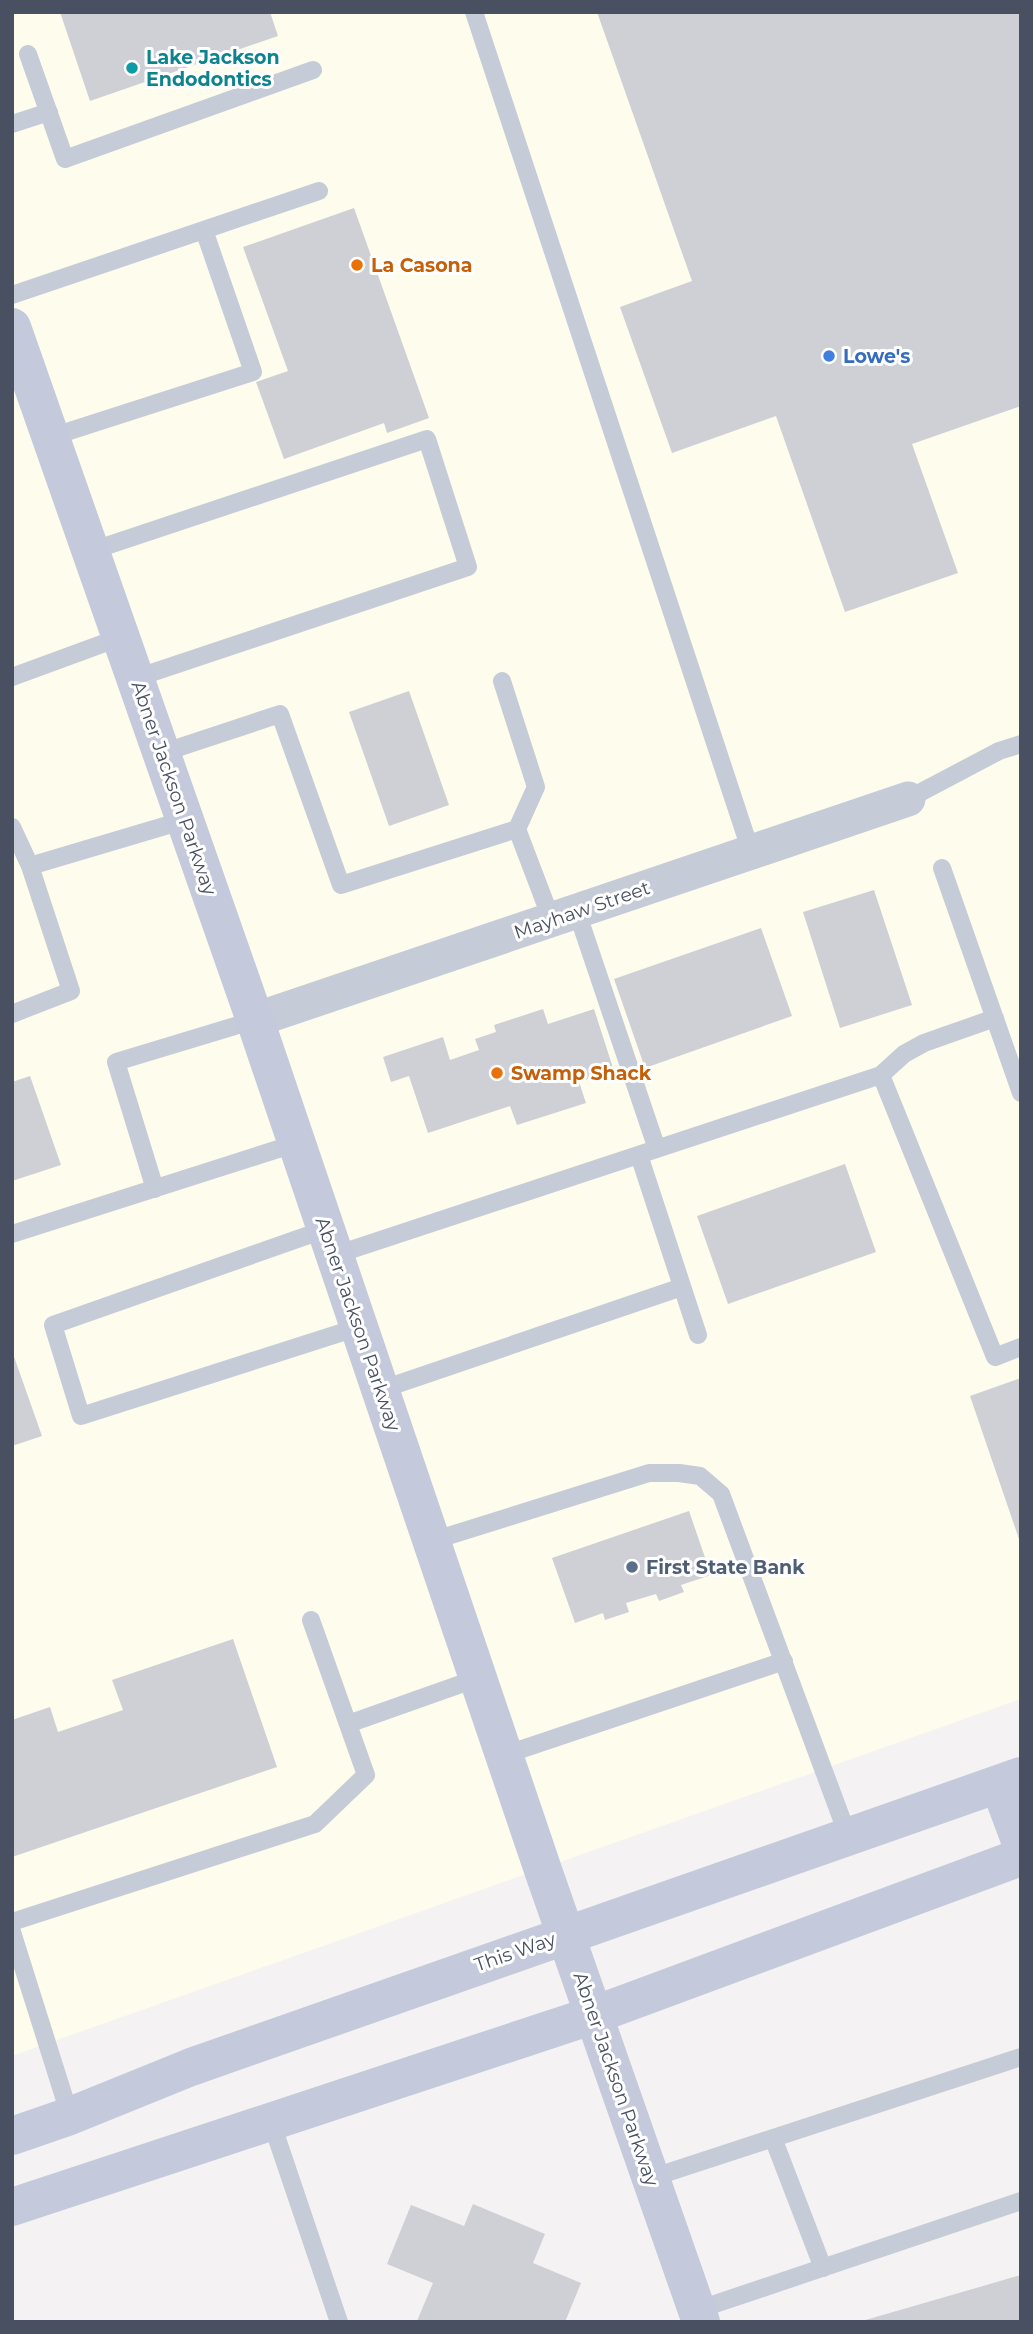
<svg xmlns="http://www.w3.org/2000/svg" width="1033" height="2334" viewBox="0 0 1033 2334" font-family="Montserrat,sans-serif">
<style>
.commercial{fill:#fdfced}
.building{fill:#ced0d6}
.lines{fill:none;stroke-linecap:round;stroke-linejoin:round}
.lane{stroke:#c5cbd7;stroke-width:18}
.street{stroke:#c5cbd7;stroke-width:35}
.secondary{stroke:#c4cadb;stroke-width:38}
.culture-dot{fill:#0f9aa8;stroke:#fff;stroke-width:2.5}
.food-dot{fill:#e8710a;stroke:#fff;stroke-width:2.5}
.shop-dot{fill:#3f7fe0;stroke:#fff;stroke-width:2.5}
.service-dot{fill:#5c6f8a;stroke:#fff;stroke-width:2.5}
.labels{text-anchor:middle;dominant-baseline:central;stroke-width:6;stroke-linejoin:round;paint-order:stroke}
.culture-label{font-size:19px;font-weight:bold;fill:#0d838f;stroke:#fff;text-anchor:start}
.food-label{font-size:19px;font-weight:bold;fill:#c56008;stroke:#fff;text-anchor:start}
.shop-label{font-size:19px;font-weight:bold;fill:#366cbe;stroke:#fff;text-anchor:start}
.street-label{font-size:19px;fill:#485061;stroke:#fff}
.service-label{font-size:19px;font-weight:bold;fill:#4e5e75;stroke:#fff;text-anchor:start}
</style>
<rect width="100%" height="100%" fill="#f4f2f2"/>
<!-- commercial -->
<path class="commercial" d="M12 12H1021V1699L12 2056Z"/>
<!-- building -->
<path class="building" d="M60 12H270L278 36 90 101Z
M597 12H1021V406L912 444 958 573 845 612 776 416 672 453 620 307 692 281Z
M354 208 429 418 387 433 384 423 284 459 256 382 288 371 243 247Z
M409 691 449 805 389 826 349 712Z
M874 890 912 1005 840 1028 803 912Z
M761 928 792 1016 645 1068 614 979Z
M543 1009 548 1024 594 1009 614 1071 579 1082 586 1103 517 1125 510 1106 428 1133 409 1076 391 1082 383 1057 443 1037 450 1060 479 1050 475 1039 496 1032 494 1025Z
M30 1076 61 1165 12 1181V1082Z
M845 1164 876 1252 728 1304 697 1216Z
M12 1351 42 1436 12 1446Z
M1021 1378V1542H1020L970 1396Z
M689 1511 711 1575 681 1585 684 1592 659 1601 656 1594 626 1603 629 1612 605 1620 603 1613 575 1623 552 1558Z
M233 1639 277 1767 12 1857V1720L50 1707 58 1732 123 1710 112 1680Z
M473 2204 545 2234 533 2263 581 2283 565 2322 417 2321 433 2283 387 2264 411 2205 464 2226Z
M1021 2275V2322H862V2321Z"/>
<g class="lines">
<!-- lane -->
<path class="lane" d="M474 12 751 852
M28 54 65 159 313 70
M12 124 49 112
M12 295 319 191
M51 437 253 372 204 230
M91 551 427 439 468 567 136 678
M12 677 121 637
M162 753 280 714 341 885 517 829 536 787 502 681
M908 799 999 751 1021 744
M12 827 30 866 71 991 12 1014
M517 829 552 921
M30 866 185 820
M942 868 1021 1093
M577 912 657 1149
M881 1075 995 1357 1021 1347
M639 1155 698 1335
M155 1189 116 1062 255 1020
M326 1229 53 1325 81 1416 359 1327
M12 1234 297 1143
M335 1255 881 1075 904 1054 924 1043 995 1018
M380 1390 682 1287
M432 1541 649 1473H679L700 1476 721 1494 848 1836
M348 1724 478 1678
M504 1755 784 1661
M12 1922 315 1824 366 1775 311 1620
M12 1932 70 2116
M271 2121 339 2322
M773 2138 823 2268
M651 2178 1021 2057
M697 2310 1021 2201"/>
<!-- street -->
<path class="street" d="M255 1020 908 799"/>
<!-- secondary -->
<path class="secondary" d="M12 327 255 1020 544 1873 701 2322
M999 1784 1021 1843
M12 2136 70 2116 191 2067 1021 1776
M12 2207 594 2015 1021 1857"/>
</g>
<!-- markers -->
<circle class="culture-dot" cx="132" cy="68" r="7"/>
<g class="food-dot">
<circle cx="357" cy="265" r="7"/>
<circle cx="497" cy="1073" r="7"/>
</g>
<circle class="shop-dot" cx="829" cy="356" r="7"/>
<circle class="service-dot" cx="632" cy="1567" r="7"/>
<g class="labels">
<!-- culture labels -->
<g class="culture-label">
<text x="146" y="57">Lake Jackson<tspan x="146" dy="22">Endodontics</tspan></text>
</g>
<!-- food labels -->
<g class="food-label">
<text x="371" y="265">La Casona</text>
<text x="511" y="1073">Swamp Shack</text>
</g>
<!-- shop labels -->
<g class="shop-label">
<text x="843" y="356">Lowe's</text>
</g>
<!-- street labels -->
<g class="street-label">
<text transform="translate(174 788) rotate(71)">Abner Jackson Parkway</text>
<text transform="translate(582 910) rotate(-19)">Mayhaw Street</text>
<text transform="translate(358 1324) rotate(71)">Abner Jackson Parkway</text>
<text transform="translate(515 1952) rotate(-19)">This Way</text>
<text transform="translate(616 2079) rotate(71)">Abner Jackson Parkway</text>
</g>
<!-- service labels -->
<g class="service-label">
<text x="646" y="1567">First State Bank</text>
</g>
</g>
<!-- border -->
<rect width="1033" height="2334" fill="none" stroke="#485061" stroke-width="28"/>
</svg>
